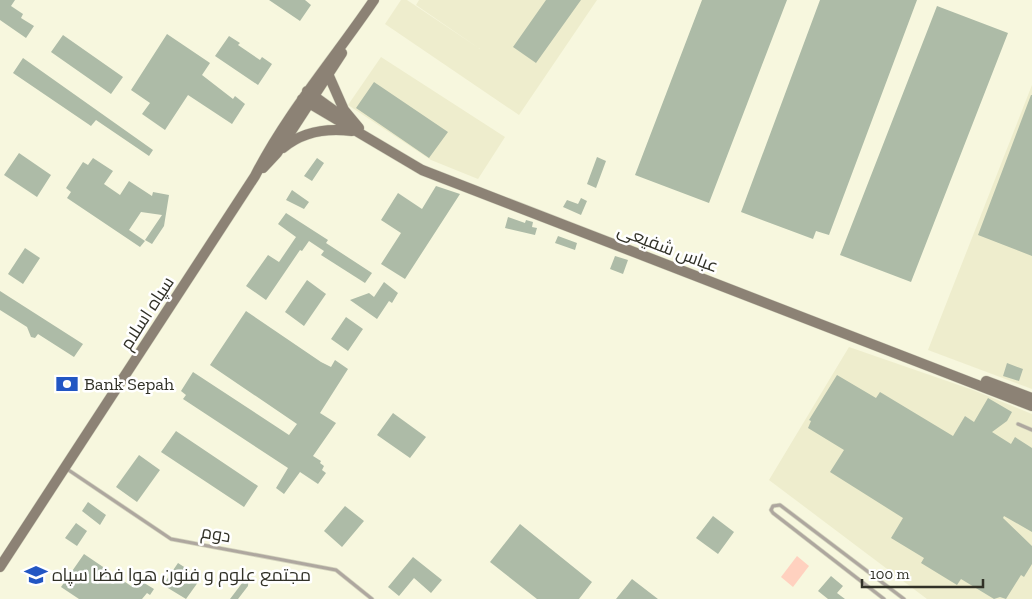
<svg xmlns="http://www.w3.org/2000/svg" width="1032" height="599" viewBox="0 0 1032 599" font-family="'Zilla Slab',Cairo,serif">
<style>
.built{fill:#eeedcd}
.green{fill:#ffd1bf}
.building{fill:#adbba7}
.lines{fill:none;stroke-linecap:round;stroke-linejoin:round}
.lane-casing{stroke:#d3d3bd;stroke-width:4.5}
.secondary-casing{stroke:#d3d3bd;stroke-width:11}
.lane{stroke:#aea79f;stroke-width:3}
.secondary{stroke:#8c8275;stroke-width:10}
.labels{text-anchor:middle;dominant-baseline:central;stroke-width:5;stroke-linejoin:round;paint-order:stroke}
.street-label{font-size:18px;fill:#313127;stroke:#fff}
.poi-label{font-size:18px;fill:#313127;stroke:#fff;text-anchor:start}
</style>
<rect width="100%" height="100%" fill="#f7f7de"/>
<!-- built -->
<path class="built" d="M401 0H407L480 49 416 5 419 0H597L519 115 385 24Z
M381 57 505 137 478 179 431 160 348 105Z
M1032 85V389L928 350Z
M849 347 973 390 1032 414V599H927L769 480Z"/>
<!-- green -->
<path class="green" d="M797 556 809 566 793 587 781 577Z"/>
<!-- building -->
<path class="building" d="M0 0H15L11 6 23 14 21 18 34 26 26 38 0 20Z
M269 0H305L311 5 300 21Z
M546 0H581L536 63 513 47Z
M702 0H787L709 203 635 175Z
M820 0H917L829 235 816 231 813 239 741 212Z
M937 6 1008 33 911 282 840 255Z
M167 34 210 63 202 75 233 99 235 96 245 104 232 124 188 95 165 130 142 114 150 103 131 90Z
M63 35 123 77 111 94 51 52Z
M229 36 240 43 238 45 260 60 262 57 272 64 258 85 215 56Z
M23 58 153 150 149 156 96 120 91 126 13 73Z
M374 82 448 132 429 158 356 108Z
M1031 95H1032V256L978 235Z
M19 153 51 175 37 197 4 175Z
M597 157 606 161 596 188 587 184Z
M93 158 113 171 104 184 120 195 129 181 152 196 153 192 169 195 164 226 152 244 145 240 162 215 141 212 129 230 145 241 140 247 67 198 71 192 66 188 83 162 88 165Z
M317 158 324 163 312 181 304 176Z
M436 186 460 194 405 279 381 264 401 233 381 220 398 193 422 209Z
M292 190 309 202 304 209 286 200Z
M581 198 587 201 581 215 563 207 567 200 578 204Z
M286 213 328 240 326 243 372 273 365 283 321 255 324 251 309 241 302 251 300 250 266 300 246 286 268 255 279 262 296 237 278 224Z
M508 217 525 223 526 220 533 222 532 227 537 228 535 235 505 228Z
M558 236 577 243 575 250 555 243Z
M25 248 40 258 23 284 8 274Z
M615 256 628 260 623 274 610 269Z
M307 280 326 294 304 326 285 312Z
M384 282 398 293 392 303 389 301 377 319 350 300 369 293 374 297Z
M0 291 83 344 74 357 38 334 35 338 31 337 27 327 0 310Z
M246 311 321 362 331 367 335 360 348 369 320 413 336 423 313 456 321 461 320 463 324 466 322 470 326 473 318 484 300 472 284 494 276 488 288 468 183 399 186 395 181 391 193 372 289 435 297 424 210 365Z
M346 317 363 329 348 351 331 339Z
M1007 363 1023 369 1019 381 1003 376Z
M837 375 876 398 880 392 953 436 965 416 974 422 988 398 1012 412 1007 421 992 432 1011 444 1015 437 1032 448V532L1004 516 1003 518 1032 546V564L1024 577 1021 575 1006 599 1000 597 994 599 961 579 957 585 921 563 924 558 891 538 903 518 830 472 844 450 808 428 811 421 809 420Z
M393 413 426 437 410 458 377 435Z
M176 431 258 486 244 507 161 452Z
M139 455 160 470 137 502 116 487Z
M88 502 106 515 100 525 82 511Z
M345 506 364 521 342 547 324 531Z
M713 516 734 532 718 554 696 538Z
M76 523 87 531 77 546 65 538Z
M520 524 592 582 579 599H537L490 562Z
M84 554 131 586 136 578 154 589 150 595 147 593 142 599H79L61 587Z
M413 557 442 580 431 593 414 578 399 596 388 587Z
M178 563 201 578 186 599 163 585Z
M249 574 248 586 238 599H230Z
M831 576 843 586 837 593 845 599H828L818 591Z
M632 579 658 599H616Z"/>
<g class="lines">
<defs>
<path id="lane" d="M1018 424 1032 430
M67 469 171 539 336 570 372 599
M884 599 773 513 771 510 773 506 780 505 904 599"/>
<path id="secondary" d="M329 76 344 110 359 128
M307 91 343 117
M302 99 422 170 1032 406
M283 148C303 131 328 128 352 131
M263 168 277 153 342 53
M986 381 1032 398
M0 567 255 176C287 113 334 59 374 0"/>
</defs>
<!-- lane casing -->
<use href="#lane" class="lane-casing"/>
<!-- secondary casing -->
<use href="#secondary" class="secondary-casing"/>
<!-- lane -->
<use href="#lane" class="lane"/>
<!-- secondary -->
<use href="#secondary" class="secondary"/>
</g>
<!-- icons -->
<defs>
<symbol id="bank-bare" viewBox="-9 -9 18 18"><path d="M-6-4H6V4H-6ZM0-2.3a2.3 2.3 0 1 0 0 4.6a2.3 2.3 0 1 0 0-4.6Z" fill="#2256c3" stroke="#fff" stroke-width="2.5" paint-order="stroke"/></symbol>
<symbol id="university-bare" viewBox="-9 -9 18 18"><path d="M0-5L7-2L0 1L-7-2ZM-4 1L0 2.5L4 1V4Q0 6-4 4Z" fill="#2256c3" stroke="#fff" stroke-width="2.5" paint-order="stroke"/></symbol>
</defs>
<g fill-rule="evenodd">
<use href="#bank-bare" x="51" y="368" width="32" height="32"/>
<use href="#university-bare" x="20" y="559" width="32" height="32"/>
</g>
<g class="labels">
<!-- street labels -->
<g class="street-label">
<text transform="translate(668 248) rotate(21)">عباس شفیعی</text>
<text transform="translate(147 313) rotate(-57)">سپاه اسلام</text>
<text transform="translate(216 534) rotate(10)">دوم</text>
</g>
<!-- poi labels -->
<g class="poi-label">
<text x="84" y="384">Bank Sepah</text>
<text x="52" y="575">مجتمع علوم و فنون هوا فضا سپاه</text>
</g>
</g>
<!-- scale -->
<path d="M862 579v8h121v-8" fill="none" stroke="#313127" stroke-width="2.5"/>
<text x="870" y="579" font-size="15" fill="#313127" stroke="#ffffff" stroke-width="4" paint-order="stroke">100 m</text>
</svg>
